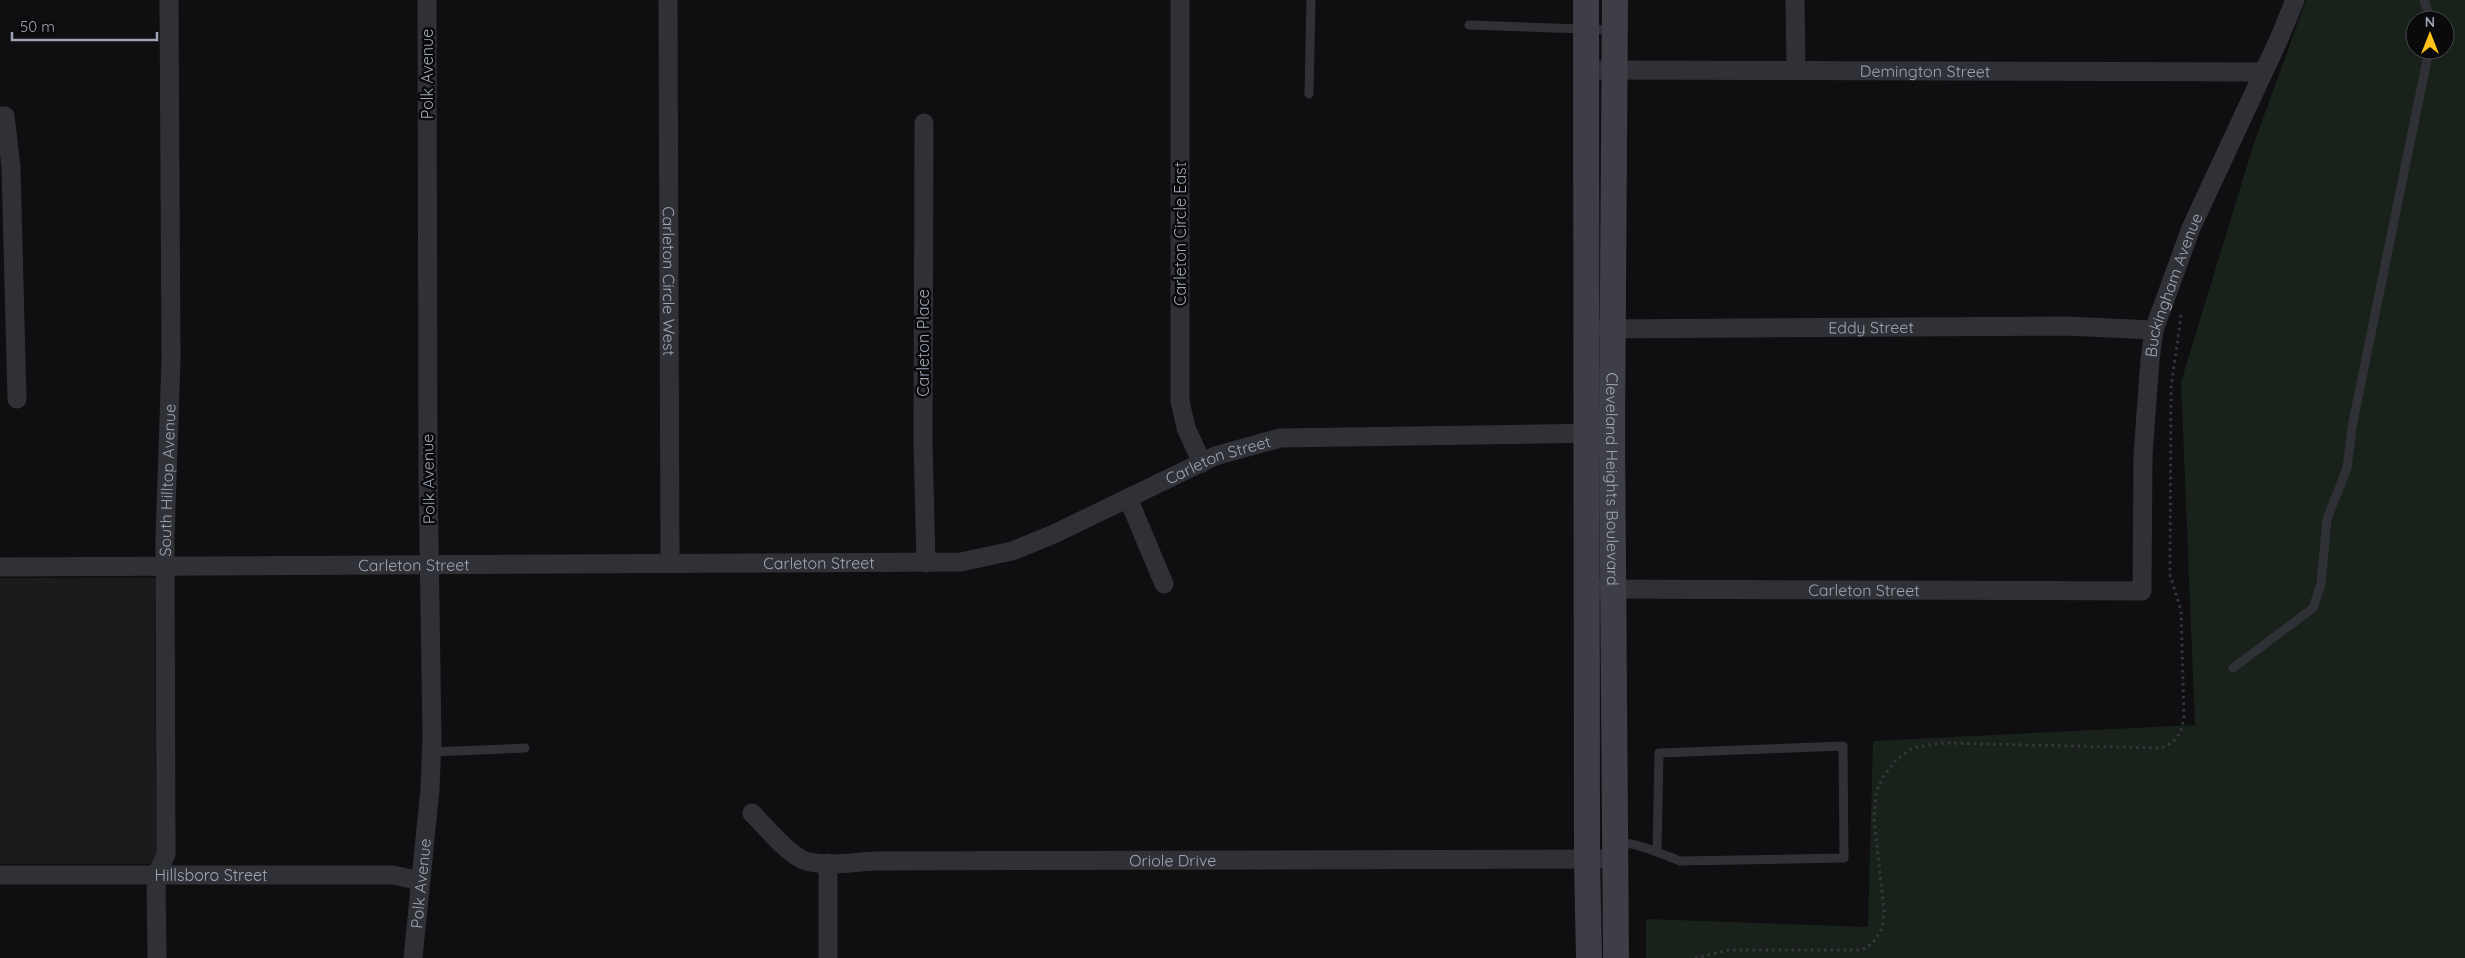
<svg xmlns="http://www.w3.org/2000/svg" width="2465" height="958" viewBox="0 0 2465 958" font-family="Quicksand,sans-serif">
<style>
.built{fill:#1b1b1e}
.green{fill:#19211b;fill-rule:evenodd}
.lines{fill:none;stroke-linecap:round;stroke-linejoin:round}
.path{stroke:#36373d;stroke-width:3;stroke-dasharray:2.5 4;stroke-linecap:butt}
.lane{stroke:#303136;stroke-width:9}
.street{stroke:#303136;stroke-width:19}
.secondary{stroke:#3e3f46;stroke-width:26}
.labels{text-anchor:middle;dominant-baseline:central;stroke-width:5;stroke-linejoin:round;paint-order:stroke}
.street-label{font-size:16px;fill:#9fa4b3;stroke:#0a0a0c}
</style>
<rect width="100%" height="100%" fill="#0f0f11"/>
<!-- built -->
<path class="built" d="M0 578H155L156 852 150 864H0Z"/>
<!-- green -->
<path class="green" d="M2306 0H2465V958H1646V919L1868 927 1873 741 2195 725 2181 382 2253 146ZM2415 20H2445V50H2415Z"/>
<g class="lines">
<!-- path -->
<path class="path" d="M1695 958 1729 950H1862L1873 943 1882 928 1884 911 1874 819 1876 793 1883 777 1896 760 1913 748 1941 743 2162 748C2177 741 2181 734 2184 718L2181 610 2170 575 2171 388 2181 315"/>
<!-- lane -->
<path class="lane" d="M2424 0 2431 20
M1469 25 1613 30
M1309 94 1311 0
M2233 668 2313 608 2321 584 2327 519 2347 468 2352 427 2429 50
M431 752 525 748
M1618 842C1640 844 1659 853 1680 861L1844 858 1843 746 1659 753 1657 852"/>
<!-- street -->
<g class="street">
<path id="s1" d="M668 0 670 563"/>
<path d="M1180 0V401L1186 428 1202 463"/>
<path d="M1795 0 1796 69"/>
<path id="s2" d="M1586 70 2263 72"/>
<path d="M0 116H5L11 167 17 399"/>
<path d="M924 123 923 443 926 563"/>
<path id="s3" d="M1601 329 2066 326 2154 330"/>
<path d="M1128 498 1164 584"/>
<path id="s4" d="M0 567 961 562 1012 551 1054 534 1215 456 1280 438 1598 433"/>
<path id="s5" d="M1602 589 2142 591 2143 454 2150 360 2154 330 2191 228 2279 39 2295 0"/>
<path id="s6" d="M752 813C765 826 789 856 806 861 827 867 854 862 875 861L1613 859"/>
<path d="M828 863V958"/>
<path id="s7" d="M0 875H393L421 881"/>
<path id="s8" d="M157 958 156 876 166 854 165 538 171 361 169 0"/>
<path id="s9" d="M413 958 430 789 432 739 428 475 427 0"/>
</g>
<!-- secondary -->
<g class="secondary">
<path d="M1586 0 1587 859 1589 958"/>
<path id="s10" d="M1615 0 1612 433 1616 958"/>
</g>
</g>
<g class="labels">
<!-- street labels -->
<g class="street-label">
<text stroke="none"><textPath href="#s2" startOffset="339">Demington Street</textPath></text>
<text transform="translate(427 74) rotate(-90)">Polk Avenue</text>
<text transform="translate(1180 234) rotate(-90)">Carleton Circle East</text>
<text stroke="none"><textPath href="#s1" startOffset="281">Carleton Circle West</textPath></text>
<text stroke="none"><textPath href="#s5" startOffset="850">Buckingham Avenue</textPath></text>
<text stroke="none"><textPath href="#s3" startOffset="270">Eddy Street</textPath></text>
<text transform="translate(923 343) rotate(-90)">Carleton Place</text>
<text stroke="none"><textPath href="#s4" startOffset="1239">Carleton Street</textPath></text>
<text transform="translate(428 479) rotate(-91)">Polk Avenue</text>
<text stroke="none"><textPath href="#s10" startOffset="479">Cleveland Heights Boulevard</textPath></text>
<text stroke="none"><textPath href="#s8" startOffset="480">South Hilltop Avenue</textPath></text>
<text stroke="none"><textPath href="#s4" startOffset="819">Carleton Street</textPath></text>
<text stroke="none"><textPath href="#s4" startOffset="414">Carleton Street</textPath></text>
<text stroke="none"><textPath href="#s5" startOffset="262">Carleton Street</textPath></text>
<text stroke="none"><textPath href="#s6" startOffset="440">Oriole Drive</textPath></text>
<text stroke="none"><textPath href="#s7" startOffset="211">Hillsboro Street</textPath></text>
<text stroke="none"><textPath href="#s9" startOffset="75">Polk Avenue</textPath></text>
</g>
</g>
<!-- north arrow -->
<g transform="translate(2430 35)"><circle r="24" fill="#0a0a0c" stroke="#46484f"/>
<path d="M0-4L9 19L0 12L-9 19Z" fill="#ffc219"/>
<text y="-8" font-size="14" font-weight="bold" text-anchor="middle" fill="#9fa4b3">N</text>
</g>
<!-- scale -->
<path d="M12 32v8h145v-8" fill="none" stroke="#9fa4b3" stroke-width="2.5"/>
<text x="20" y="32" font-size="15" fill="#9fa4b3" stroke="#0a0a0c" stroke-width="4" paint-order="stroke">50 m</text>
</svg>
